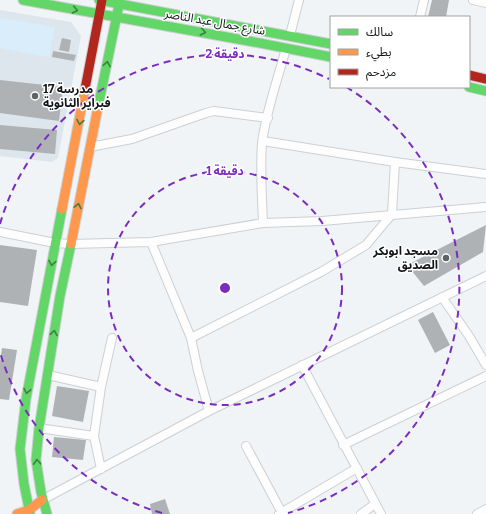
<svg xmlns="http://www.w3.org/2000/svg" width="486" height="514" viewBox="0 0 486 514" font-family="Bitter,'Noto Sans Arabic',serif">
<style>
.built{fill:#dde6ed}
.green{fill:#d9edfa}
.building{fill:#afb2b4}
.lines{fill:none;stroke-linecap:round;stroke-linejoin:round}
.street-casing{stroke:#ccd0d2;stroke-width:10}
.fast-casing{stroke:#ccd0d2;stroke-width:11}
.slow-casing{stroke:#ccd0d2;stroke-width:11}
.jam-casing{stroke:#ccd0d2;stroke-width:11}
.street{stroke:#fdfdfe;stroke-width:8}
.fast{stroke:#63d668;stroke-width:9}
.slow{stroke:#ff974d;stroke-width:9}
.jam{stroke:#b3261e;stroke-width:9}
.oneway{stroke:#3f7f44}
.ring{fill:none;stroke:#7b2cbf;stroke-width:2;stroke-dasharray:7 5}
.poi-dot{fill:#606365;stroke:#fff;stroke-width:1.5}
.labels{text-anchor:middle;dominant-baseline:central;stroke-width:3;stroke-linejoin:round;paint-order:stroke}
.street-label{font-size:12px;fill:#121517;stroke:#fff}
.poi-label{font-size:12px;font-weight:bold;fill:#121517;stroke:#fff;text-anchor:start}
.centre{fill:#7b2cbf;stroke:#fff;stroke-width:2}
.ring-label{font-size:12px;text-anchor:middle;font-weight:bold;fill:#7b2cbf;stroke:#fff;stroke-width:3;stroke-linejoin:round;paint-order:stroke}
</style>
<rect width="100%" height="100%" fill="#f0f4f7"/>
<!-- built -->
<path class="built" d="M0 10 71 22 81 36 58 158 52 162 0 156Z"/>
<!-- green -->
<path class="green" d="M0 18 55 27 49 57 0 48Z"/>
<!-- building -->
<path class="building" d="M432 0H449L446 17H428Z
M62 38 71 40 69 52 59 50Z
M53 51 76 55 74 61 52 57Z
M0 80 63 87 59 121 0 113Z
M0 125 57 130 55 154 0 149Z
M486 225 483 252 424 286 407 265Z
M0 245 37 250 28 306 0 302Z
M433 312 450 345 435 353 418 320Z
M2 348 17 350 9 400 0 399V362Z
M57 386 89 391 83 422 52 416Z
M54 437 86 440 83 460 52 457Z
M165 499 170 514H152L150 504Z"/>
<g class="lines">
<defs>
<path id="street" d="M473 0 486 3
M420 17 424 0
M290 35 299 0
M90 147 132 139 206 113 214 111 268 118
M395 162 486 174
M263 223C262 196 260 169 262 143 266 111 278 79 286 48
M0 232 55 243 70 244 151 242 263 223 322 221 486 207
M151 242 191 338 321 272 366 245 392 214 395 162 263 141
M442 297 469 336 486 365
M191 338 198 371 209 411
M302 365 381 514
M48 375 101 387
M39 428 94 436
M343 445 486 376
M246 446 282 513
M101 469 94 436 101 387 112 338
M42 500 209 411 486 276
M279 514 357 468
M361 514 375 504
M477 514 486 509"/>
<path id="fast" d="M23 0 254 42 331 57
M99 0 331 44
M469 87 486 91
M98 107 120 0
M30 514 24 484 20 449 26 399 62 209
M47 514 41 492 36 460 39 428 60 296 71 244"/>
<path id="slow" d="M62 209 85 89
M71 244 98 107
M17 514 29 510 42 500"/>
<path id="jam" d="M469 75 486 79
M85 89 102 0"/>
</defs>
<!-- street casing -->
<use href="#street" class="street-casing"/>
<!-- fast casing -->
<use href="#fast" class="fast-casing"/>
<!-- slow casing -->
<use href="#slow" class="slow-casing"/>
<!-- jam casing -->
<use href="#jam" class="jam-casing"/>
<!-- street -->
<use href="#street" class="street"/>
<!-- fast -->
<use href="#fast" class="fast"/>
<!-- slow -->
<use href="#slow" class="slow"/>
<!-- jam -->
<use href="#jam" class="jam"/>
</g>
<!-- one-way arrows -->
<defs><path id="oneway-chevron" d="M-2-3.5L2.5 0L-2 3.5" fill="none" stroke-width="1.6" stroke-linecap="round" stroke-linejoin="round"/></defs>
<g class="oneway">
<use href="#oneway-chevron" transform="translate(75 10) rotate(11)"/>
<use href="#oneway-chevron" transform="translate(203 32) rotate(11)"/>
<use href="#oneway-chevron" transform="translate(107 64) rotate(-79)"/>
<use href="#oneway-chevron" transform="translate(80 122) rotate(100)"/>
<use href="#oneway-chevron" transform="translate(78 206) rotate(-78)"/>
<use href="#oneway-chevron" transform="translate(52 263) rotate(100)"/>
<use href="#oneway-chevron" transform="translate(54 333) rotate(-81)"/>
<use href="#oneway-chevron" transform="translate(27 391) rotate(101)"/>
<use href="#oneway-chevron" transform="translate(37 462) rotate(-93)"/>
</g>
<!-- distance rings -->
<g class="ring">
<circle cx="225" cy="288" r="117"/>
<path d="M162 513A234 234 0 0 1 0 352M0 224A234 234 0 0 1 329 79M346 87A234 234 0 0 1 288 513"/>
</g>
<!-- markers -->
<g class="poi-dot">
<circle cx="35" cy="96" r="4"/>
<circle cx="446" cy="258" r="4"/>
</g>
<g class="labels">
<!-- street labels -->
<g class="street-label">
<text transform="translate(215 22) rotate(10)">شارع جمال عبد الناصر</text>
</g>
<!-- poi labels -->
<g class="poi-label">
<text x="43" y="89">مدرسة 17<tspan x="43" dy="14">فبراير الثانوية</tspan></text>
<text x="438" y="251" text-anchor="end">مسجد ابوبكر<tspan x="438" dy="14">الصديق</tspan></text>
</g>
</g>
<circle cx="225" cy="288" r="6" class="centre"/>
<g class="ring-label">
<text x="225" y="58">2 دقيقة</text>
<text x="225" y="175">1 دقيقة</text>
</g>
<!-- legend -->
<rect x="330" y="16" width="140" height="72" fill="#ffffff" stroke="#a0a1a2"/>
<rect x="338" y="29" width="20" height="6" fill="#63d668" stroke="#a0a1a2"/>
<text x="366" y="36" font-size="12" fill="#121517">سالك</text>
<rect x="338" y="49" width="20" height="6" fill="#ff974d" stroke="#a0a1a2"/>
<text x="366" y="56" font-size="12" fill="#121517">بطيء</text>
<rect x="338" y="69" width="20" height="6" fill="#b3261e" stroke="#a0a1a2"/>
<text x="366" y="76" font-size="12" fill="#121517">مزدحم</text>
</svg>
